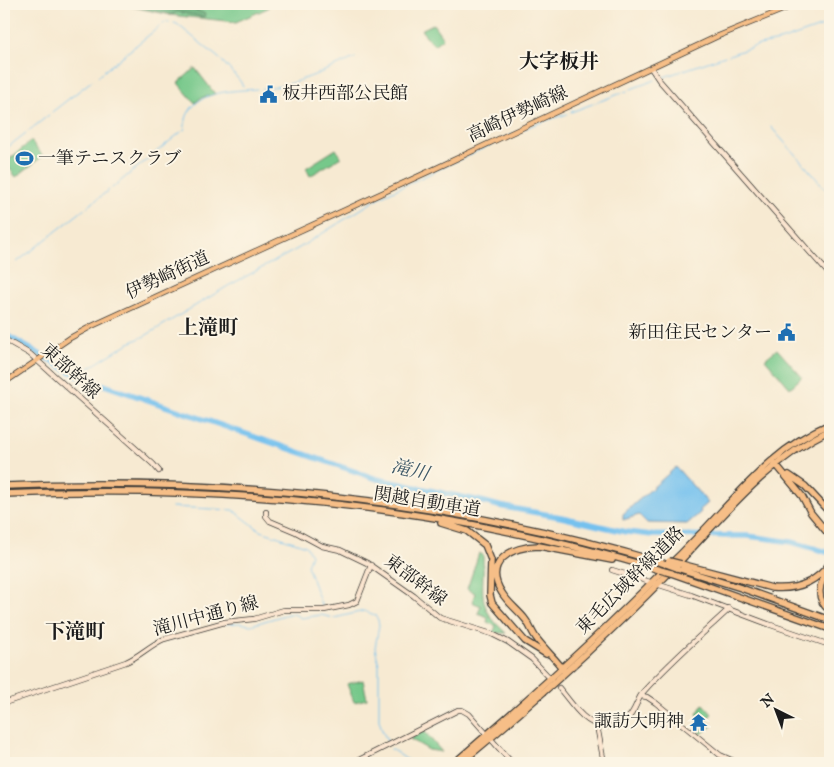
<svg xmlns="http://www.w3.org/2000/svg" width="834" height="767" viewBox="0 0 834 767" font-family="'IM FELL English','Noto Serif JP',serif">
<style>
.green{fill:#76c88a;stroke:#497253}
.forest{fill:#60ac76;stroke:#3e6449}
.water{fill:#74c1ee;stroke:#486e85}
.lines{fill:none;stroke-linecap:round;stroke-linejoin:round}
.stream{stroke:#74c1ee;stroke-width:1}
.river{stroke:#74c1ee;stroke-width:5.5}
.secondary-casing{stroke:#3d3b37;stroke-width:6}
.primary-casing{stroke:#3d3b37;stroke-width:6}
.highway-casing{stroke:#3d3b37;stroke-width:8}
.secondary{stroke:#fbe5cf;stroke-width:4.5}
.primary{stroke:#f6be87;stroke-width:4.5}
.highway{stroke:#f6be87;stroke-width:5.5}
.highway-bridge-casing{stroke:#3d3b37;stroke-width:8;stroke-linecap:butt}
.highway-bridge{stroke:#f6be87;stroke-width:5.5}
.labels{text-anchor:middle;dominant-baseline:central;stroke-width:4;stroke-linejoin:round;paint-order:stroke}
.poi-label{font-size:18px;fill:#1c1c1c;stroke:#fcf5e5;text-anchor:start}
.street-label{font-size:18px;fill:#1c1c1c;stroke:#fcf5e5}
.water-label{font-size:19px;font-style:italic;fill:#3b5666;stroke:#fcf5e5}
.quarter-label{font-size:20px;font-weight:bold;fill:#1c1c1c;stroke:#fcf5e5}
</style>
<rect width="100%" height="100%" fill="#fcf5e5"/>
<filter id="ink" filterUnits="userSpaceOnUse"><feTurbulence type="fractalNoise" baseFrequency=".02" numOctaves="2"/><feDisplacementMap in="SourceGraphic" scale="10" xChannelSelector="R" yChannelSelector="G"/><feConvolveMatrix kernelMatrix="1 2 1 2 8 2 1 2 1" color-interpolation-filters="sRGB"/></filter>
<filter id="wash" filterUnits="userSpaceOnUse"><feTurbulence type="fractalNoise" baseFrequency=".0096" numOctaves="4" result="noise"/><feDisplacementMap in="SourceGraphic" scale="20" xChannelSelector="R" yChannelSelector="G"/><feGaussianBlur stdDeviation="1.12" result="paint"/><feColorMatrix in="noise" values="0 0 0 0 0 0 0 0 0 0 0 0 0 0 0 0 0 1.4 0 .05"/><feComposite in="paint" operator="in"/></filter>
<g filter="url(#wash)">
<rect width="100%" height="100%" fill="#f7ead2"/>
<!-- green -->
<path class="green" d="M170 4H268V8L236 22 169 15Z
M433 24 443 38 434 45 421 30Z
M195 68 215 94 201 98 195 103 178 83Z
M31 141 43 156 16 177 5 163Z
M336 149 341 157 310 176 306 168Z
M777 349 802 377 790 388 765 359Z
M479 553 483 555C485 591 474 605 506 633H493L496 626 487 622 488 617 478 613 481 606 472 602 475 593 467 589Z
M363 680 367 699 354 702 347 684Z
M703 704 712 714 706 719 712 726 701 734 699 733 707 725 697 714Z
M424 731 442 752 429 750 410 739Z"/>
<!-- forest -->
<path class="forest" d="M119 4H183L205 14 204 17 177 12 171 15Z"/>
<!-- water -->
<path class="water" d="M676 467 708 503 700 510 701 512 687 524 647 523 639 515 623 520V514Z"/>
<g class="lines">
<!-- stream -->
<path class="stream" d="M174 23 177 24 220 59
M163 24 166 22H169
M827 24 830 23
M729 55 759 45 780 41 823 26
M222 61 240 81 243 86
M98 76 159 27
M661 78 725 56
M262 89C294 86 326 70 355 58
M631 89 655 80
M52 112 93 80
M571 112 627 91
M771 127 830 194
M184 130C186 124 185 118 189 112 201 90 235 91 257 89
M4 150 49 115
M112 188 181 132
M17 262 109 190
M75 374 87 369 129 343 145 336 228 286 299 248 382 196 533 125 567 114
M172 507 233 510 261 531 306 546 311 555 307 565 322 607
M226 624 239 623 251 625 288 614H294L301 618 321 615 334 618 364 611 375 615 378 620 379 625 375 648 379 665V720L382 730 388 743
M391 749 412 763"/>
<!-- river -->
<path class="river" d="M4 334 78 376 377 479 481 501 499 506 561 517 626 532 652 535 748 536 792 542 830 553"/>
</g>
</g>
<g filter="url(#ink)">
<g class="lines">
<defs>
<path id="secondary" d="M651 68 659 80 830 275
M4 339 30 354 153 464 159 471
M266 512V516L270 521 296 532 322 546 340 550 367 563 414 596 440 618 492 634 508 642 532 659 548 676
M612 570 691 595 768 624 830 645
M559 688C571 702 584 725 604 726 612 727 620 724 626 720 636 712 636 700 644 691 670 662 699 637 727 611L728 608
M641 696 647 697 656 703 720 755 738 763
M4 703 126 662C140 656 150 645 164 639L225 622 254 619 284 610H324L349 605 357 601 371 565
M599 725 598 731 604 763
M353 763 458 710H462L469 714 512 763"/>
<path id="primary" d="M4 383 70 338 92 326 430 171 716 37 797 4"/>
<path id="highway" d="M774 462 802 496 811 513 830 536
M789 475 805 486 830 513
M4 486C228 477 451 499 666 564
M4 494C225 484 447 506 660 570
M441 523 467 531 485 545 491 560 490 595 492 603 525 641 546 654
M681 564 772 588C795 590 816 583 830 563
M677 568 741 588 830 620
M830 569C818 583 815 599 830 611
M671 573 830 629
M565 672C557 660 546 651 537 639 532 633 530 625 525 619 518 610 508 603 502 593 482 562 512 546 539 546L612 560
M454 763C524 703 593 642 658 576 674 561 689 546 704 530 742 490 777 446 830 424
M461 763C532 704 600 643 665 577 717 524 762 463 830 430"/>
</defs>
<!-- secondary casing -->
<use href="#secondary" class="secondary-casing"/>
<!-- primary casing -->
<use href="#primary" class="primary-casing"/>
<!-- highway casing -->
<use href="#highway" class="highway-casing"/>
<!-- secondary -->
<use href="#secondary" class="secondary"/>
<!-- primary -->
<use href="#primary" class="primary"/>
<!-- highway -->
<use href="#highway" class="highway"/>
<defs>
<path id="highway-bridge" d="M669 561 681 564
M666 564 677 568
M660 570 671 573"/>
</defs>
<!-- highway-bridge casing -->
<use href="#highway-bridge" class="highway-bridge-casing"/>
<!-- highway-bridge -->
<use href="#highway-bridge" class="highway-bridge"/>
</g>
</g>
<!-- icons -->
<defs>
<symbol id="civic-bare" viewBox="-9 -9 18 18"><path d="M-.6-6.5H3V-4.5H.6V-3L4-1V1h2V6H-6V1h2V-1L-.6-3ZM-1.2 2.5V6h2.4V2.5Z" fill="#1f6fb2" stroke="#fcf5e5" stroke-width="2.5" paint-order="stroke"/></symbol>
<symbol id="stadium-bare" viewBox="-9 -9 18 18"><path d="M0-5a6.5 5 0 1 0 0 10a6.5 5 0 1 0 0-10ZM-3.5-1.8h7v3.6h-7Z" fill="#1f6fb2" stroke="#fcf5e5" stroke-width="2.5" paint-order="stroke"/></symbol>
<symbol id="temple-bare" viewBox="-9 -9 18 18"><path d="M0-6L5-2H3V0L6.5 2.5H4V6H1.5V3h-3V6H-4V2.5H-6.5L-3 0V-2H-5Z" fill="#1f6fb2" stroke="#fcf5e5" stroke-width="2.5" paint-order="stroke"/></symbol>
</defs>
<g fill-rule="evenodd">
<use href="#civic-bare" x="256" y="82" width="25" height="25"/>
<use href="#stadium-bare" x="12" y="146" width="25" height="25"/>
<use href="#civic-bare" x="774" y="320" width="25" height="25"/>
<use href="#temple-bare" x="686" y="710" width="25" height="25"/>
</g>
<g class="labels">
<!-- poi labels -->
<g class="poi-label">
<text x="282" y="94">板井西部公民館</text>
<text x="38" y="159">一筆テニスクラブ</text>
<text x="772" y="333" text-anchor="end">新田住民センター</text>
<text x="684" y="722" text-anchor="end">諏訪大明神</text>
</g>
<!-- street labels -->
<g class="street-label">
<text transform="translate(518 115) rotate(-25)">高崎伊勢崎線</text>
<text transform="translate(168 276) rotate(-25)">伊勢崎街道</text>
<text transform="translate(70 372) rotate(42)">東部幹線</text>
<text transform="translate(427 503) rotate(9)">関越自動車道</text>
<text transform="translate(415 581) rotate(37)">東部幹線</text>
<text transform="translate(631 581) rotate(-45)">東毛広域幹線道路</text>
<text transform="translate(206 617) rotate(-15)">滝川中通り線</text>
</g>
<!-- water labels -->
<g class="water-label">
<text transform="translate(410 471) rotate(14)">滝川</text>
</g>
<!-- quarter labels -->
<g class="quarter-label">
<text x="559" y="62">大字板井</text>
<text x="208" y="328">上滝町</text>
<text x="75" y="632">下滝町</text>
</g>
</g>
<!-- margin -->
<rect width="834" height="767" fill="none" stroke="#fcf5e5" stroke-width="20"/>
<!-- north arrow -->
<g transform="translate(776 710) rotate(318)" stroke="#fcf5e5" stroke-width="4" paint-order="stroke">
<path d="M0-4L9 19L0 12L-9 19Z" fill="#1c1c1c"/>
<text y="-8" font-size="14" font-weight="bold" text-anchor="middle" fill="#1c1c1c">N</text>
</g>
</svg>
